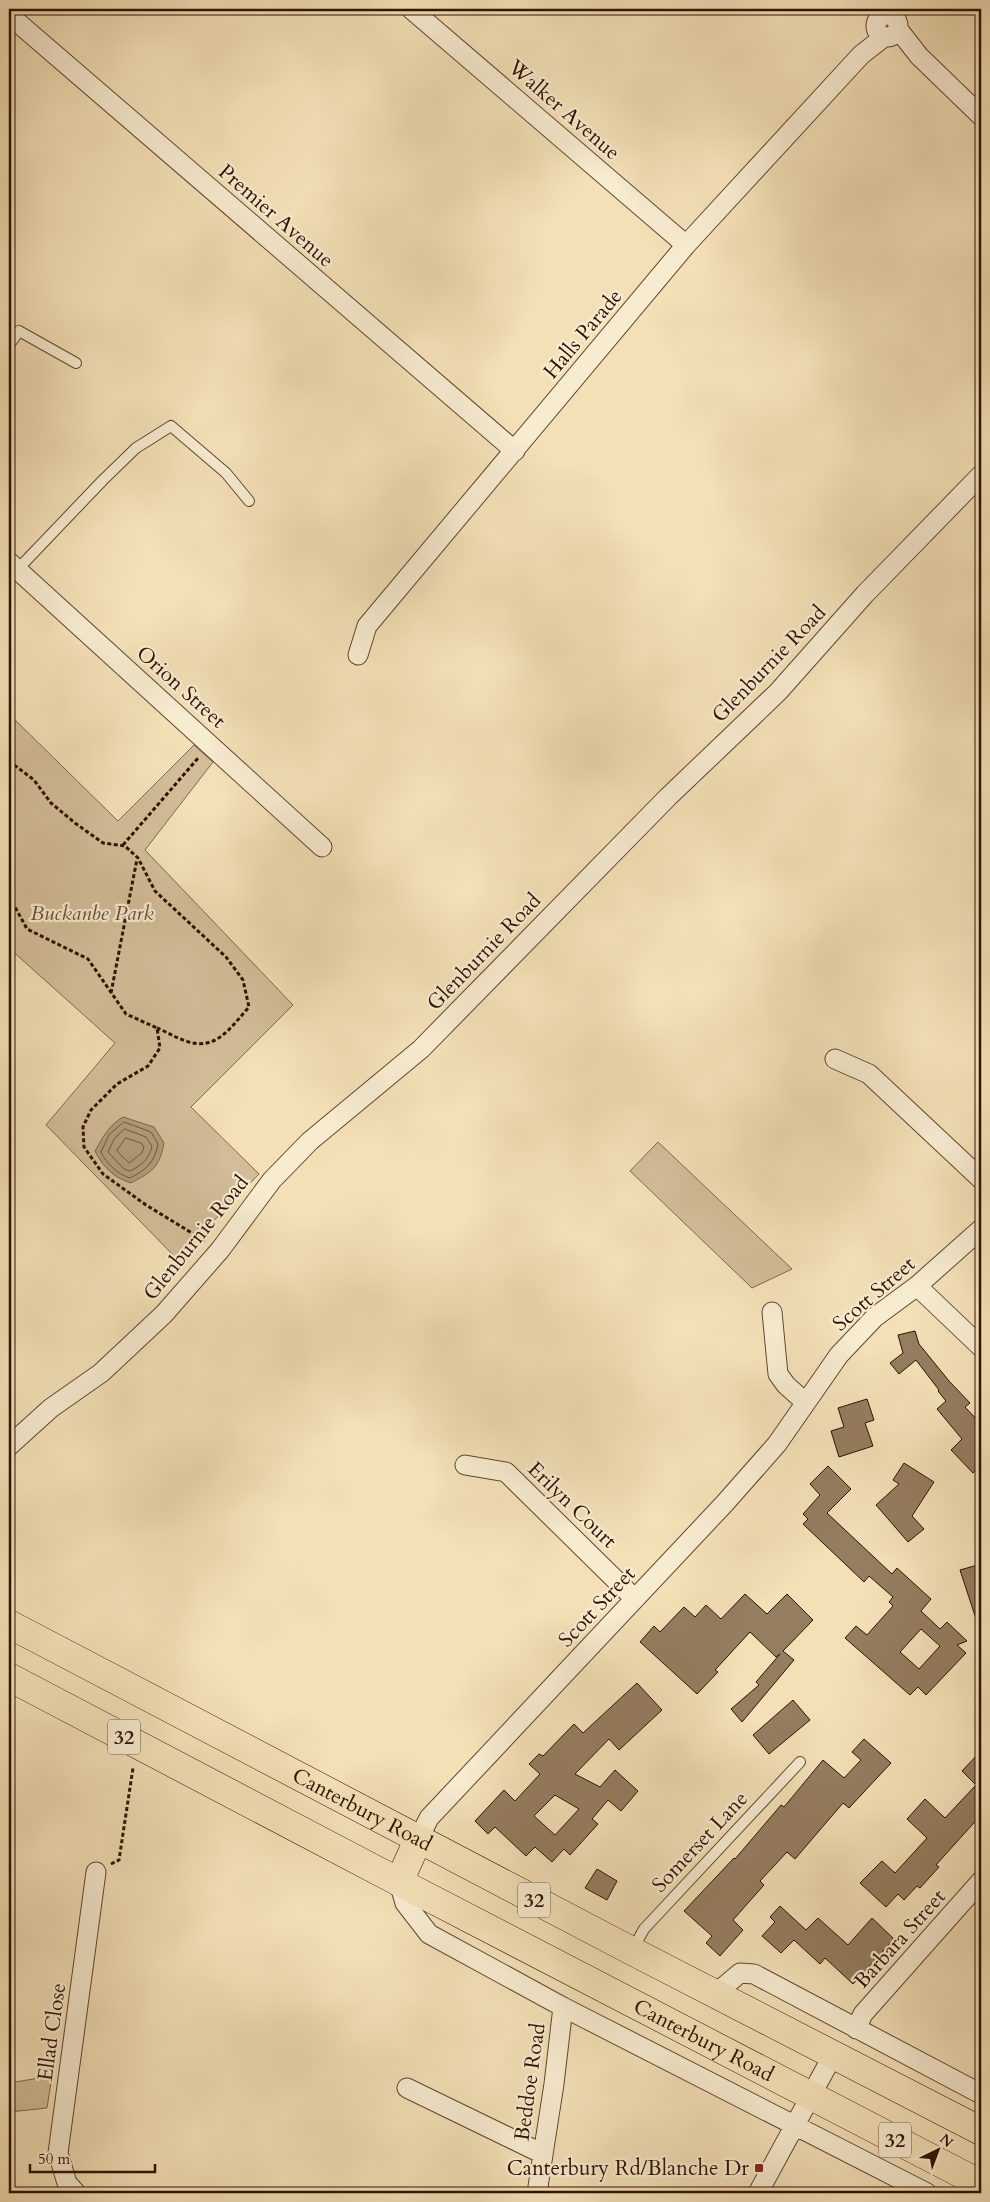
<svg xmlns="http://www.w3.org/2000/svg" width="990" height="2202" viewBox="0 0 990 2202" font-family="Cardo,serif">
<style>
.green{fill:#d2bd98;stroke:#81674c}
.water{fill:#b19a79;stroke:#7d6349}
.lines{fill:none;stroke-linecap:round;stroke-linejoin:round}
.shore{stroke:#70563d;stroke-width:1}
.building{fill:#957d60;stroke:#301101;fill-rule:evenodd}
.lane-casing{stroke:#61452e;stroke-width:12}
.street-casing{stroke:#61452e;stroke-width:21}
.primary-casing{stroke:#301101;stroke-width:29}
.path{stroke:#301101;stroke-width:3;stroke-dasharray:4 2.5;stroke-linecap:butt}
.lane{stroke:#f7ebd0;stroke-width:10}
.street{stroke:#f7ebd0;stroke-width:19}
.primary{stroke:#f3e0b7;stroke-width:28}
.poi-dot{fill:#8f2418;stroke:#f7ebd0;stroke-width:2}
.labels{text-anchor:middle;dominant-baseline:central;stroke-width:4.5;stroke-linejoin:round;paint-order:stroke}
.shield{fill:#f7ebd0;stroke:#6c523f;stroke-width:1}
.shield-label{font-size:20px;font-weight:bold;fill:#301101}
.street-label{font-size:21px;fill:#301101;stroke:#f7ebd0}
.park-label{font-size:21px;font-style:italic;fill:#694d36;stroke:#f7ebd0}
.poi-label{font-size:21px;fill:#301101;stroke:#f7ebd0;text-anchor:end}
</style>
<rect width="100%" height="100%" fill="#f3e0b7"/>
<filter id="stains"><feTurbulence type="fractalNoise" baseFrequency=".004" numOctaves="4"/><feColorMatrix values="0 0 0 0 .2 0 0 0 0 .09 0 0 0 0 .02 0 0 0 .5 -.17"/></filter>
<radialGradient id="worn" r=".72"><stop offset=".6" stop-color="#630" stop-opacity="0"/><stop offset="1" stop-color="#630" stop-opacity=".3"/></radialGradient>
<!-- green -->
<path class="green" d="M9 714 118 821 194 745 213 762 145 850 293 1005 191 1107 259 1174 177 1259 46 1125 115 1043 9 948Z
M658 1142 792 1269 752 1288 630 1171Z
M52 2076 47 2108 9 2112V2083Z"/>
<!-- water -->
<path class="water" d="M123 1117 154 1127 164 1143C159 1168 153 1171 131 1183 114 1178 103 1167 95 1151 103 1137 109 1125 123 1117Z"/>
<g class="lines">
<!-- shore -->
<path class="shore" d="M124 1122 151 1132 158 1144C155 1162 146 1170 130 1178 117 1174 107 1164 101 1152L109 1135Z
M125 1129 146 1137 152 1146C149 1159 142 1165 130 1171L124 1169 108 1152 114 1139Z
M126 1138 141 1143 144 1147 142 1153 129 1163 117 1151Z"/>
</g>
<!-- building -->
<path class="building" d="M915 1331 919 1344 949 1381 970 1403 965 1407 981 1424V1465L973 1473 951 1450 962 1439 937 1409 946 1401 938 1391 939 1390 916 1360 899 1374 890 1363 903 1353 898 1335Z
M867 1399 874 1420 865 1423 873 1446 839 1457 831 1431 844 1427 838 1408Z
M904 1463 934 1482 912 1516 924 1529 908 1542 876 1505 899 1484 893 1480Z
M828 1466 851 1489 827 1513 892 1574 897 1568 931 1599 921 1611 940 1629 947 1622 967 1641 957 1645 966 1653 926 1695 918 1687 910 1695 845 1638 856 1626 867 1635 893 1606 889 1602 893 1597 869 1576 864 1582 803 1524 808 1519 803 1514 820 1495 810 1484ZM921 1629 940 1646 919 1669 900 1652Z
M981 1564V1628H979L960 1570Z
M745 1594 767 1614 787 1594 813 1620 783 1651 794 1660 742 1722 731 1709 759 1685 756 1682 780 1654 776 1657 750 1632 715 1670 718 1672 697 1694 640 1642 654 1626 660 1632 684 1607 695 1617 706 1605 721 1619Z
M637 1683 662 1710 619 1750 609 1739 575 1774 600 1787 615 1770 638 1791 621 1811 608 1800 592 1819 598 1824 570 1855 564 1849 552 1862 535 1847 526 1856 495 1827 488 1834 475 1821 504 1790 515 1801 540 1774 529 1764 539 1754 543 1756 574 1724 583 1733ZM555 1795 579 1809 555 1835 534 1816Z
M793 1700 810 1720 769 1754 753 1735Z
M864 1739 891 1763 849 1808 843 1803 795 1859 787 1852 760 1881 764 1885 733 1920 743 1930 720 1956 706 1943 712 1936 684 1911 734 1858 735 1859 781 1805 784 1807 823 1760 844 1778 861 1760 852 1752Z
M981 1751V1815L936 1865 939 1867 920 1888 917 1886 904 1900 898 1894 886 1907 860 1883 882 1861 895 1873 927 1838 907 1819 925 1799 945 1818 976 1785 962 1771Z
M597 1869 617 1881 607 1900 585 1888Z
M780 1906 806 1930 818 1918 848 1945 872 1918 894 1939 853 1984 825 1958 820 1964 794 1940 781 1953 762 1936 775 1922 770 1917Z"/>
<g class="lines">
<defs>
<path id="lane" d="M9 345 19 331 76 363
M17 570 103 480 136 448 171 426 226 473 249 501
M633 1949 644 1929 800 1762"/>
<path id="street" d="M411 9 686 245
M876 26a11 11 0 1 1 22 0a11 11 0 1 1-22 0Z
M9 15 515 451
M898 29 919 56 981 116
M9 562 322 847
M358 655 367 626 686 245 861 55 884 37
M835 1059 869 1074 981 1179
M917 1286 981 1347
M772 1312 778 1374 786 1385 805 1402
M9 1446 51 1408 101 1373 164 1314 220 1250 272 1180 310 1141 421 1049 668 797 778 692 865 594 981 475
M465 1465 506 1472 635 1599
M418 1840 429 1818 725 1503 777 1444 839 1355 875 1317 917 1286 981 1229
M399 1882 405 1903 429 1934 563 2007 927 2193
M715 1994 740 1973 754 1974 981 2094
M856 2029 863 2014 981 1881
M407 2088 543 2154
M76 2193 67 2183 58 2153 96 1872
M537 2193 554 2084 563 2007
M758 2193 833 2055"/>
<g id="primary">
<path id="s1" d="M9 1624 632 1951 981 2131"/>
<path id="s2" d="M9 1677 399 1882 981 2184"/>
<path d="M399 1882 418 1840"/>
</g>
</defs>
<!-- lane casing -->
<use href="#lane" class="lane-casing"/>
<!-- street casing -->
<use href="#street" class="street-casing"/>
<!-- primary casing -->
<use href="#primary" class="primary-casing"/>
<!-- path -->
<path class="path" d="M9 761 34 780 51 803 75 823 103 843 125 846 138 858 155 891 226 957 243 980 249 1007C231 1027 216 1052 186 1041 176 1038 167 1032 157 1028
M123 845 199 757
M9 896 27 929 88 959 126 1014 157 1028 160 1048 148 1066 117 1084 91 1110 83 1127 84 1147 103 1174 146 1205 205 1241
M111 993 137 859
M111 1864 119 1860 133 1768"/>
<!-- lane -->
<use href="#lane" class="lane"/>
<!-- street -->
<use href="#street" class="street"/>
<!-- primary -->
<use href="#primary" class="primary"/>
</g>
<!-- markers -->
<rect class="poi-dot" x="754" y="2163" width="10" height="10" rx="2.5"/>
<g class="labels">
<!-- shield labels -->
<g class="shield">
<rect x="108" y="1719.5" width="32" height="35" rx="4"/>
<rect x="518" y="1882.5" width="32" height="35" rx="4"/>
<rect x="879" y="2122.5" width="32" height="35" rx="4"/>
</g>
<g class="shield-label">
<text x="124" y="1737">32</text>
<text x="534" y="1900">32</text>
<text x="895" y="2140">32</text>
</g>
<!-- street labels -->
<g class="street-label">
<text transform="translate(564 110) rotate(41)">Walker Avenue</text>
<text transform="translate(276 216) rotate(41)">Premier Avenue</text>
<text transform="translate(583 334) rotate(-50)">Halls Parade</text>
<text transform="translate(769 664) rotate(-46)">Glenburnie Road</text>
<text transform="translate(181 687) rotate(42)">Orion Street</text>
<text transform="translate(484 952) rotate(-46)">Glenburnie Road</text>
<text transform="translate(196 1238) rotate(-51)">Glenburnie Road</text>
<text transform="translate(874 1294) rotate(-41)">Scott Street</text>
<text transform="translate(572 1505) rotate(44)">Erilyn Court</text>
<text transform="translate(597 1607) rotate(-47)">Scott Street</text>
<text stroke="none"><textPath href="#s1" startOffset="399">Canterbury Road</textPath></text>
<text transform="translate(700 1842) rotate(-47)">Somerset Lane</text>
<text transform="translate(900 1939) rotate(-48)">Barbara Street</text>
<text transform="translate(52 2032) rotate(-82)">Ellad Close</text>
<text stroke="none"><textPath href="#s2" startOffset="784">Canterbury Road</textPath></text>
<text transform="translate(530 2082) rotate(-82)">Beddoe Road</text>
</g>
<!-- park labels -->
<g class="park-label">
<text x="92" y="913">Buckanbe Park</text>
</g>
<!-- poi labels -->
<g class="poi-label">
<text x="749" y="2168">Canterbury Rd/Blanche Dr</text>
</g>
</g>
<!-- margin -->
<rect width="990" height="2202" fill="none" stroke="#f3e0b7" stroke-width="30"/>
<rect x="10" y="10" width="970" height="2182" fill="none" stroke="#301101" stroke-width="2.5"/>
<rect x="15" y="15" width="960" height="2172" fill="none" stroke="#301101"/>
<!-- north arrow -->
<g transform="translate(938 2150) rotate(42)" stroke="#f7ebd0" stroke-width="4" paint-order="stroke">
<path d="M0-4L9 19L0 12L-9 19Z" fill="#301101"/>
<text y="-8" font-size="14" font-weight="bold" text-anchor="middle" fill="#301101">N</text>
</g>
<!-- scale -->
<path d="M30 2164v8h125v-8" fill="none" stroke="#301101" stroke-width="2.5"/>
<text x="38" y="2164" font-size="15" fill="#301101" stroke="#f7ebd0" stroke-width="4" paint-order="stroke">50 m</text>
<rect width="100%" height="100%" filter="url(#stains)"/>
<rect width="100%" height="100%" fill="url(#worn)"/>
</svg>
